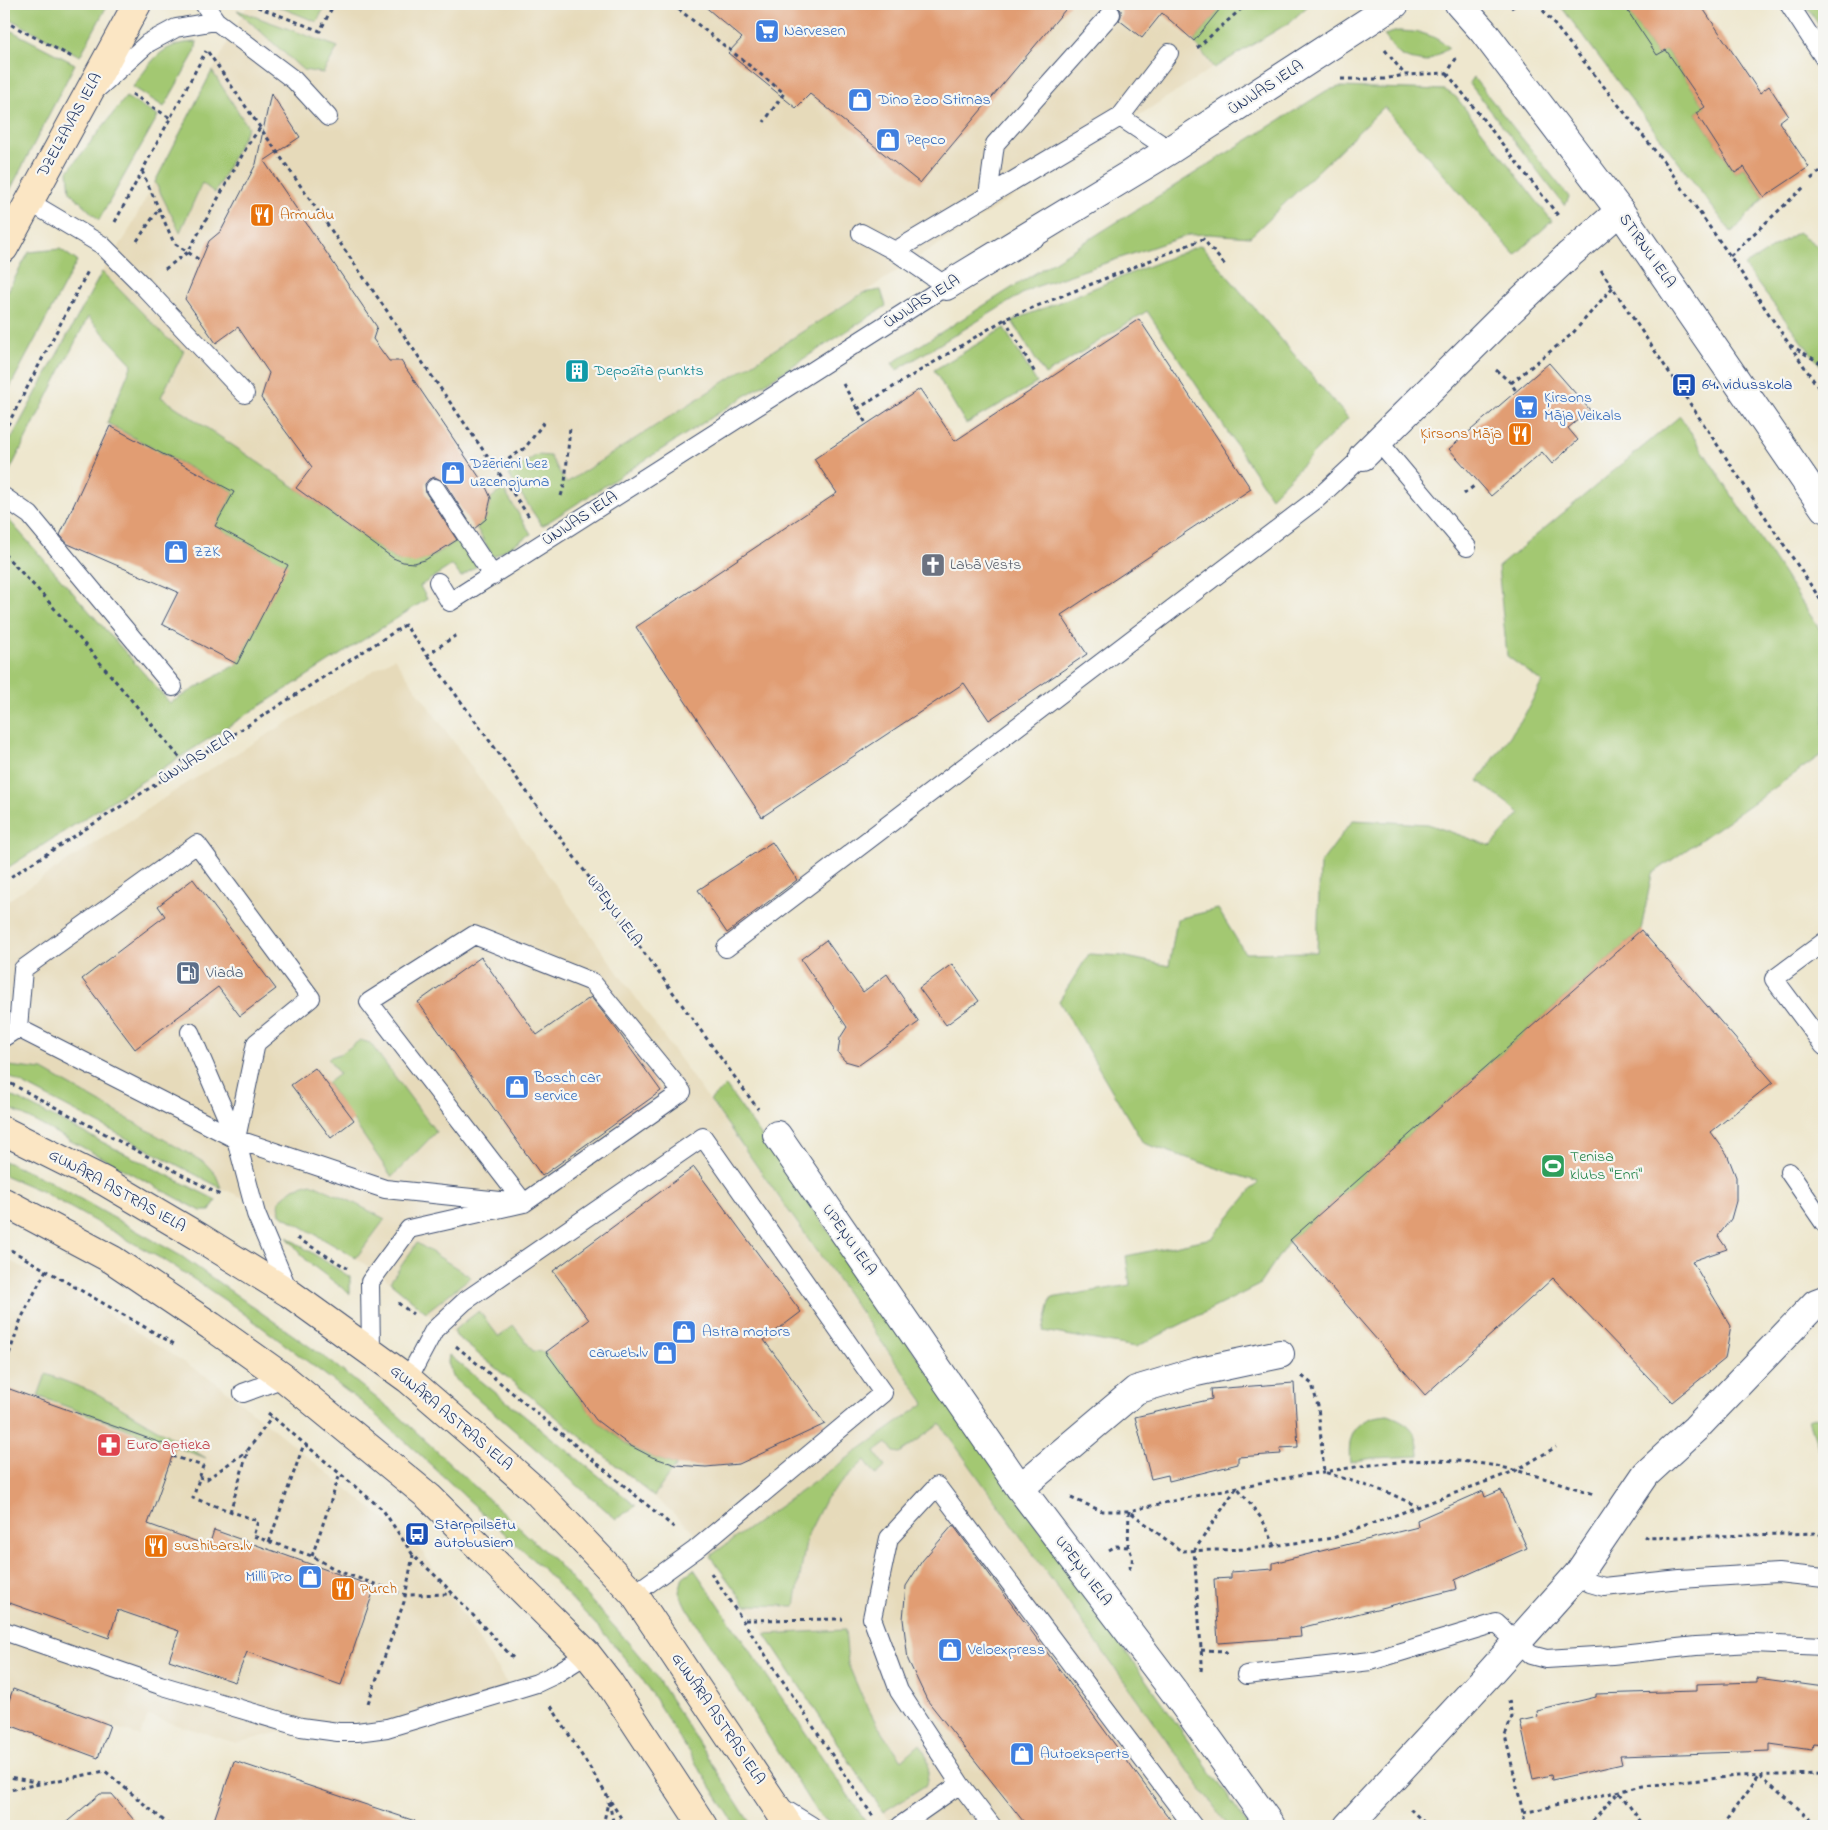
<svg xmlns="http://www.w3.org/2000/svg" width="1828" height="1830" viewBox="0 0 1828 1830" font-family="'Indie Flower',sans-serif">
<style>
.built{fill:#e6daba}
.green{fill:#a3c872;stroke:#5f7c68}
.building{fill:#e19d73}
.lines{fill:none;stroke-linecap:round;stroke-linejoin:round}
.service-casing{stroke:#3b4b6f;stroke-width:20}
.minor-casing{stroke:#3b4b6f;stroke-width:30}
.tertiary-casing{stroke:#3b4b6f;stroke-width:30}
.secondary-casing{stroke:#3b4b6f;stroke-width:30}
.path{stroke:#3b4b6f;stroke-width:3;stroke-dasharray:4 4;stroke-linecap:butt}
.service{stroke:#fff;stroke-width:18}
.minor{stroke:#fff;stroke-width:28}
.tertiary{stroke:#fff;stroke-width:28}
.secondary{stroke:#fbe6c4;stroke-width:28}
.labels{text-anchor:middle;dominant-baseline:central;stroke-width:4.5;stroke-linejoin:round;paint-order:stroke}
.shop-label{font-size:16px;fill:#366cbe;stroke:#f6f6f2;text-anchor:start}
.street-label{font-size:16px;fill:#1b2f5e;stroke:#f6f6f2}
.food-label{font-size:16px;fill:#c56008;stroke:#f6f6f2;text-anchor:start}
.culture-label{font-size:16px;fill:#0d838f;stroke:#f6f6f2;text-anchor:start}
.transit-label{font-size:16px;fill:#164399;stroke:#f6f6f2;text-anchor:start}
.worship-label{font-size:16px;fill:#5b616d;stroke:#f6f6f2;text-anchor:start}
.service-label{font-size:16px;fill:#4e5e75;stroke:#f6f6f2;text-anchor:start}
.leisure-label{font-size:16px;fill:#27864d;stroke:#f6f6f2;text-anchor:start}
.health-label{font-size:16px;fill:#be3a42;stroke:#f6f6f2;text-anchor:start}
</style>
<rect width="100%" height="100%" fill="#f6f6f2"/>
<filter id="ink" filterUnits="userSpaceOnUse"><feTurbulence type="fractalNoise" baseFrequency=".02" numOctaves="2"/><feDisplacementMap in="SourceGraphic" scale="10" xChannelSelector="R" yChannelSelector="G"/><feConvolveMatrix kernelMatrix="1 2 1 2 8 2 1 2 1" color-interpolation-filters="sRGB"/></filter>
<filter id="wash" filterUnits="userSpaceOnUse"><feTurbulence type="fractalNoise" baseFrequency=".0096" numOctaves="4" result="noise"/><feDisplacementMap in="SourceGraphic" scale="20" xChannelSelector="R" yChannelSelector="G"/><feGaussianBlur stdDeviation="1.12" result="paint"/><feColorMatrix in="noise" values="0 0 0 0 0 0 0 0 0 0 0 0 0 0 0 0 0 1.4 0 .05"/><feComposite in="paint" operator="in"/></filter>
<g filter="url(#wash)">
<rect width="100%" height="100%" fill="#eee7ce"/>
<!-- built -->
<path class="built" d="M248 4H1312L863 293 540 514H519L408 586 161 397 184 351 167 338 102 272 126 236Z
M394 658 957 1449 1228 1826H892L746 1605 693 1531 671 1511 390 1282 356 1258 280 1214 221 1188 4 1074V903L181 787Z
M4 1258 73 1292 217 1383 420 1548 511 1690 387 1728 301 1727 236 1743 148 1716 140 1736 110 1726 98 1758 4 1723Z"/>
<!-- green -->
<path class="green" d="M4 4H108L80 56 4 16Z
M272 4H326L317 22Z
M1224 4H1310L1290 22 1214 68 1194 41Z
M1559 4H1623L1657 55 1666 50 1705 107 1696 113 1735 173 1744 167 1764 197 1732 233Z
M1805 4H1824V33Z
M237 10 338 47 323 73 303 70Z
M4 27 75 64 4 202Z
M1398 31C1420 32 1432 33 1449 48L1426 62C1400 58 1399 57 1384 35Z
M197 42 195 52 164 107 133 87C153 60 160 43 197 42Z
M212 71 248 127 215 193 202 183 180 232 155 182Z
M1473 77 1569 197 1565 206 1469 83Z
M1339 87 1445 90 1456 97 1552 221 1515 255 1384 107 1250 237 1209 234 1188 235 1032 288 897 370 892 363 1326 91Z
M126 97 158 116 99 220 70 192 68 171Z
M1798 232 1824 251V256L1821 261 1824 264V370L1744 266Z
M1201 245 1348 418 1271 497 1147 311 1045 375 1012 321Z
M60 249 77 261 4 398V298L29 252Z
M102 272 167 338 184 351 161 397 296 488 393 558C421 570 437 553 460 538L477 566 461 577 452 565 420 586 427 599 4 870V516L9 520 170 703 237 664 287 565 215 526 234 492 107 423 132 364 88 317 9 472 4 469V452Z
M881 290 886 306 542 526 508 474 537 455 550 456 566 483 863 293Z
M1004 328 1037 383 966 424 934 370Z
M1680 416 1824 636V753L1652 874 1641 930 1290 1240 1259 1285 1136 1347 1043 1331 1051 1298 1130 1285 1126 1256 1212 1238 1258 1182 1143 1143 1059 1001 1089 954 1122 956 1169 966 1177 919 1218 909 1245 953 1317 952 1320 864 1353 820 1428 824 1491 846 1520 813 1478 781 1524 716 1542 682 1507 656 1498 567Z
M503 489 531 534 493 557 476 527 486 518 491 498Z
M360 1040 370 1043 436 1132 392 1177 327 1083 339 1074 328 1058 342 1053Z
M8 1066 43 1070 205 1163 216 1175 221 1188 4 1074V1067Z
M726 1086 1249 1826H1228L940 1424 900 1453 894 1452 887 1443 875 1452 885 1467 876 1475 865 1460 826 1498 807 1536 795 1606 746 1605 710 1556 925 1403 710 1100Z
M4 1092 216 1200 210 1211H201L4 1105Z
M4 1161 47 1180 181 1256 330 1361 399 1416 556 1562 621 1634 653 1672 752 1826H736L642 1679 602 1631 546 1572 417 1452 360 1401 235 1307 174 1266 41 1191 4 1175Z
M311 1183 352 1202 385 1219 356 1258 280 1214 279 1201 294 1188Z
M287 1237 350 1277V1294L308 1262Z
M417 1243 471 1277 426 1312 390 1282Z
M479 1311 499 1337 513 1325 533 1351 546 1352 596 1420 629 1446 652 1457 676 1465 654 1496 456 1336 454 1330Z
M449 1355 636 1506 616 1519 453 1377 448 1362Z
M46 1374 96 1393 206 1458 38 1396Z
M1388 1415C1411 1423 1418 1432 1419 1456L1373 1458 1350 1462C1346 1432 1359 1417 1388 1415Z
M1824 1415V1464L1809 1420Z
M694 1569 867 1823 862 1826H833L817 1813 686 1607 679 1592 683 1577Z
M845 1630 848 1664 860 1692 876 1723 902 1760 920 1744C930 1760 930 1766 926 1785L883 1812 765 1634Z"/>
<g id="blocks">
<!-- building -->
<path class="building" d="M702 4H1070L920 183 810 94 796 108 728 53 742 38Z
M1114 4H1224L1194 41 1162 13 1142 38 1119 20 1121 16V10Z
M1623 4H1700L1760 93 1769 86 1788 115 1779 122 1809 167 1764 197 1744 167 1735 173 1696 113 1705 107 1666 50 1657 55Z
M271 93 300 137 264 161 377 327 373 339 389 361H401L486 487 491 498 486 519 474 529 444 482 435 477 429 479 425 484 426 493 457 540 425 560 414 563 403 562 393 558 296 488 312 467 261 398 269 373 238 327 216 343 185 299 209 241 221 231 256 164Z
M1139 319 1251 489 1061 615 1087 654 989 720 964 683 762 817 636 627 837 493 814 459 920 389 955 441Z
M1549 363 1590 410 1568 428 1578 440 1552 464 1542 452 1491 496 1449 449Z
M110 426 234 492 215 526 288 565 237 664 162 624 178 592 68 544 60 535Z
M772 842 797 880 727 933 698 890Z
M193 879 276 989 240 1016 218 987 135 1049 82 979 165 916 158 906Z
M1641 930 1773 1082 1711 1132 1727 1154 1736 1177V1201L1731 1219 1718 1236 1727 1249 1692 1261 1731 1326 1725 1359 1672 1402 1553 1278 1425 1395 1290 1240Z
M826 940 863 992 887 974 919 1022 859 1065 845 1061 838 1053 840 1038 847 1027 801 959Z
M481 957 537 1035 591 997 617 1030 661 1091 542 1176 418 1002Z
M952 964 979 1001 946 1025 919 988Z
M315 1068 354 1120 331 1138 291 1085Z
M694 1167 801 1312 764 1340 825 1424 739 1464 706 1467 676 1465 652 1457 629 1445 596 1420 546 1352 589 1320 553 1271Z
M1294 1383 1298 1447 1280 1448 1281 1454 1238 1457V1464L1169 1481 1168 1475 1151 1479 1135 1417 1212 1399 1211 1389Z
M4 1387 175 1448 148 1524 209 1546 214 1530 375 1587 341 1685 247 1652 235 1682 169 1660 179 1631 118 1610 109 1638 4 1601Z
M1501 1490 1527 1548 1455 1580 1457 1589 1300 1628 1301 1637 1218 1643 1214 1579 1231 1578V1572L1273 1569V1563L1418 1527 1417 1520 1483 1491 1485 1497Z
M953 1525 1175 1826H1027L927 1700 908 1660 903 1619 906 1586 922 1561Z
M1757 1678 1824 1687V1745L1813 1744 1812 1750 1770 1744V1751L1620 1756 1622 1764 1552 1780 1551 1775 1533 1779 1520 1721 1538 1717 1537 1711 1596 1697V1694L1696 1691V1684L1757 1682Z
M13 1689 110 1725 98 1758 4 1723V1715Z
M234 1761 415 1821 414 1826H212Z
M100 1794H112L139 1826H62Z"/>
</g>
</g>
<g filter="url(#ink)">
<use href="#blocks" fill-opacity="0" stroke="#3b4b6f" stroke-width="1"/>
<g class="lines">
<defs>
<path id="service" d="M204 4 216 21 294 80 328 117
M1789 4 1824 58
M98 88 148 43 176 28 216 21
M1120 117 1170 150
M988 196 995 144 1111 14
M28 201 102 245 143 286 245 394
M895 251 1120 117 1169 53
M1378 441 1467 547
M435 488 493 576
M4 497 30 515 173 687
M438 582 450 602 946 286 895 251 861 233
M1824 942 1774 979 1824 1046
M726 948 1318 498 1363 456
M18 1028 23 969 197 844 311 998 256 1043 236 1139
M18 1028 236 1139 385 1189 510 1202
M190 1032 236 1139 256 1214 289 1292
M4 1037 18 1028
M1789 1172 1824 1223
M371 1351 370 1282 409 1229 524 1203 682 1092 592 982 474 935 369 1002 524 1203
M408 1379 434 1330 465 1301 703 1137 883 1393 695 1550 634 1594
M243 1393 284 1378
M1578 1574 1590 1583 1604 1587 1680 1579 1778 1573 1824 1578
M4 1631 160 1685 301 1727 338 1732H357L387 1728 537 1683 554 1675 587 1654
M1246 1675 1371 1661 1496 1623 1531 1655 1546 1659 1612 1655 1696 1646 1753 1643 1824 1646
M781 1807 812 1826
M900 1826 960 1784
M992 1826 960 1784 899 1691 872 1618 889 1538 937 1486 1193 1826"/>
<path id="minor" d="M946 286 1170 150 1395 4
M1363 456 1498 322 1570 254 1620 211
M777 1135 1020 1488 1176 1694 1271 1826
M1020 1488 1136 1390 1196 1372 1280 1354
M1348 1826 1488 1675 1578 1574 1646 1474 1696 1428 1816 1303 1824 1300"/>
<path id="tertiary" d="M1459 4 1483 31 1620 211 1824 508"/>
<path id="secondary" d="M4 248 137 4
M4 1131 104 1181 199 1237 289 1293 408 1379 473 1435 537 1492 634 1594 789 1826
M4 1202 113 1260 211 1326 284 1378 429 1497 587 1654 608 1681 703 1826"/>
</defs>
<!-- service casing -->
<use href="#service" class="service-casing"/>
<!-- minor casing -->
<use href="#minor" class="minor-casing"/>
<!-- tertiary casing -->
<use href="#tertiary" class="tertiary-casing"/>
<!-- secondary casing -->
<use href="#secondary" class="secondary-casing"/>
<!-- path -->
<path class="path" d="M250 4 320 31 334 4
M672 4 784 93 764 122
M1538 4 1664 162 1730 256 1824 396
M1511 8 1517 4
M4 21 72 57
M1197 48 1241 9 1249 4
M1385 50 1405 75
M208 52 530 518
M1447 73 1560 218
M1341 79H1384L1405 75 1447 73 1457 57
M132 94 170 118
M142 171 174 243 201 261
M1811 179 1824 168
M115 222 206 51
M137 241 158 210
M1730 256 1804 187
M165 269 188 252 249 143 260 128
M1601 270 1824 605
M1005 319 1035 373
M1790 345 1824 365
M1496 370 1511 383 1516 391
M1511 383 1572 334 1613 287
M843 384 867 425
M857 409 1005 319 1203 239 1225 265
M4 432 88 271
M495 468 525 448 545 421
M1464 494 1474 486
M561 496 565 483 570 427
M4 554 43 595 186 765
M427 655 758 1109
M4 881 405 625 427 655 458 634
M4 1080 222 1196
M297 1238 347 1268
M4 1246 174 1344
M398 1303 413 1314
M456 1346 676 1529
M4 1369 21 1319 46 1270
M1302 1376 1312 1384 1318 1406 1324 1472 1389 1493 1417 1506
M268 1413 383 1510 413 1555 439 1579 515 1660
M172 1456 203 1466 193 1498 258 1521 253 1536 312 1556 338 1571 406 1595 452 1594
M199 1477 207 1479 247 1451
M1071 1498 1102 1511H1129L1181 1551 1249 1549 1333 1538 1515 1471 1556 1447
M230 1512 248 1450 272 1417
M1644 1536 1647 1538 1818 1533 1824 1537
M269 1542 304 1444
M1128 1547 1129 1511C1193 1496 1257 1482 1323 1472 1374 1464 1425 1456 1477 1463 1517 1468 1556 1482 1594 1494
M1109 1550 1116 1546 1128 1547C1134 1557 1134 1564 1126 1572
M312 1556 340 1474
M711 1573 874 1818
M745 1620 843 1619
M1201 1650 1224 1651 1227 1654
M1201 1671 1202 1662 1194 1551 1237 1487 1262 1519 1275 1546
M1509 1700 1512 1717 1505 1735 1526 1826
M368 1703 404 1602 413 1555
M551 1706 626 1826
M4 1776 40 1783
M4 1791 105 1771 170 1826
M609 1802 614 1826
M1410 1809 1428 1826
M1523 1813 1643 1786 1737 1776 1824 1774
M603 1826 608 1802
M1587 1826 1619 1792 1644 1826
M1722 1826 1759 1775 1819 1826"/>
<!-- service -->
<use href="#service" class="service"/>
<!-- minor -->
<use href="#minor" class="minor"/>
<!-- tertiary -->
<use href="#tertiary" class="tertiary"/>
<!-- secondary -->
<use href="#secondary" class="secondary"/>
</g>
</g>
<!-- icons -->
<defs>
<symbol id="supermarket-square" viewBox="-11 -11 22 22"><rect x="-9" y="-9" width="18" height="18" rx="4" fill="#3f7fe0" stroke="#f6f6f2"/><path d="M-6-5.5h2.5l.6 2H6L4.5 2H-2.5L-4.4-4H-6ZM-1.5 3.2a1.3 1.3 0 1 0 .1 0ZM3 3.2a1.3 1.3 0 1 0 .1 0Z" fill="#fff"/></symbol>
<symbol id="shop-square" viewBox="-11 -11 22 22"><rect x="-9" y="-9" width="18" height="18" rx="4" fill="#3f7fe0" stroke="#f6f6f2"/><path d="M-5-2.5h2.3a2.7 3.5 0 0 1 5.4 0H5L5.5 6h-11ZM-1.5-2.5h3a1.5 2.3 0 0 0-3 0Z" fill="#fff"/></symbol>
<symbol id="restaurant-square" viewBox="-11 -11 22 22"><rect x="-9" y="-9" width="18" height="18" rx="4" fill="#e8710a" stroke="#f6f6f2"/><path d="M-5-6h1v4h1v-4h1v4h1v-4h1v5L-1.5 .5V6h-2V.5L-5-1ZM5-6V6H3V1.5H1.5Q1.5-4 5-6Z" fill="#fff"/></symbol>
<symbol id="building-square" viewBox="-11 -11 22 22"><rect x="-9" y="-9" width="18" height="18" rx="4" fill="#0f9aa8" stroke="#f6f6f2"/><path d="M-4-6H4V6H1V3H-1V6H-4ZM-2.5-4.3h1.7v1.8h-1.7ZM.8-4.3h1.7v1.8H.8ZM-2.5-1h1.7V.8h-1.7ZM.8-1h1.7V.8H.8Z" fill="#fff"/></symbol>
<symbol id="bus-square" viewBox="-11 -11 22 22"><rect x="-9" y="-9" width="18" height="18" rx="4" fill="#1a4fb4" stroke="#f6f6f2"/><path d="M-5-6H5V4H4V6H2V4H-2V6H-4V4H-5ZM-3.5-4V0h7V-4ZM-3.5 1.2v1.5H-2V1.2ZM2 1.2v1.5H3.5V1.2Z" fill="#fff"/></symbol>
<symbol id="church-square" viewBox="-11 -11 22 22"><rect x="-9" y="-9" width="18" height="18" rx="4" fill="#6b7280" stroke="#f6f6f2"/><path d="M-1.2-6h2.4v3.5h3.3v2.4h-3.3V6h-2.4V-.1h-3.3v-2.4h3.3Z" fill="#fff"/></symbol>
<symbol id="fuel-square" viewBox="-11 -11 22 22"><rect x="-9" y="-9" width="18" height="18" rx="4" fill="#5c6f8a" stroke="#f6f6f2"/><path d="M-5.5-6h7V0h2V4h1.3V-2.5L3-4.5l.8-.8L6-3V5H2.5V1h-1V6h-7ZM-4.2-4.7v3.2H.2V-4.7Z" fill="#fff"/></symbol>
<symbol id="stadium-square" viewBox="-11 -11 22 22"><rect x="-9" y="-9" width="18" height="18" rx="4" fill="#2e9e5b" stroke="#f6f6f2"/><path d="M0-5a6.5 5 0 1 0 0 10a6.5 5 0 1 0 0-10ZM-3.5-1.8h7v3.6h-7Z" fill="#fff"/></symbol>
<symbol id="pharmacy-square" viewBox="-11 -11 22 22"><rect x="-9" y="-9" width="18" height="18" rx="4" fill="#e0444e" stroke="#f6f6f2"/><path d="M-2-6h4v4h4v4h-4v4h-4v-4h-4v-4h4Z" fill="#fff"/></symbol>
</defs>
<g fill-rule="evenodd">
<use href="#supermarket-square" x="753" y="17" width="28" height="28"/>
<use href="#shop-square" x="846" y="86" width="28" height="28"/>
<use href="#shop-square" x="874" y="126" width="28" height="28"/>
<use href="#restaurant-square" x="248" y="201" width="28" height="28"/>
<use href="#building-square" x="563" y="357" width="28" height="28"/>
<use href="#bus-square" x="1670" y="371" width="28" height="28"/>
<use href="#supermarket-square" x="1512" y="393" width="28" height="28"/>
<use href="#restaurant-square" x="1506" y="420" width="28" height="28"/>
<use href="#shop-square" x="439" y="459" width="28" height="28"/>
<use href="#shop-square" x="162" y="538" width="28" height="28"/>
<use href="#church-square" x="919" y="551" width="28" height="28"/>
<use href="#fuel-square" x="174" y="959" width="28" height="28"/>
<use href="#shop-square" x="503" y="1073" width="28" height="28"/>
<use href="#stadium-square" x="1539" y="1152" width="28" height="28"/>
<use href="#shop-square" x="670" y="1318" width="28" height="28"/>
<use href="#shop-square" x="651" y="1339" width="28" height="28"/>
<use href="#pharmacy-square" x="95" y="1431" width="28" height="28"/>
<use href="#bus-square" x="403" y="1520" width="28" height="28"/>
<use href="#restaurant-square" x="142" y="1532" width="28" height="28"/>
<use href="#shop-square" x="296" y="1563" width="28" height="28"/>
<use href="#restaurant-square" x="329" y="1575" width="28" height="28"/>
<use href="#shop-square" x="936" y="1636" width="28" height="28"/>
<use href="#shop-square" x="1008" y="1740" width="28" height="28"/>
</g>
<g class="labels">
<!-- shop labels -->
<g class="shop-label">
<text x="784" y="31">Narvesen</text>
<text x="878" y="100">Dino Zoo Stirnas</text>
<text x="906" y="140">Pepco</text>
<text x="1544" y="398">Ķirsons<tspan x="1544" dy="18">Māja Veikals</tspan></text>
<text x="470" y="464">Dzērieni bez<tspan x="470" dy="18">uzcenojuma</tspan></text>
<text x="194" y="552">ZZK</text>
<text x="534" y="1078">Bosch car<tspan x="534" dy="18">service</tspan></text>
<text x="702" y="1332">Astra motors</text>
<text x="648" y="1353" text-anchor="end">carweb.lv</text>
<text x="292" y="1577" text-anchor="end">Milli Pro</text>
<text x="968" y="1650">Veloexpress</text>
<text x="1040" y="1754">Autoeksperts</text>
</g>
<!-- street labels -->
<g class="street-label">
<text transform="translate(1266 88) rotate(-33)">ŪNIJAS IELA</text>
<text transform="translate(70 125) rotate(-61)">DZELZAVAS IELA</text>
<text transform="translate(1647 251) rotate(55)">STIRNU IELA</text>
<text transform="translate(922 302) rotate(-32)">ŪNIJAS IELA</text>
<text transform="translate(580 519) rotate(-33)">ŪNIJAS IELA</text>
<text transform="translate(197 758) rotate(-32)">ŪNIJAS IELA</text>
<text transform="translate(614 911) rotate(54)">UPEŅU IELA</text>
<text transform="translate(117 1191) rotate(29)">GUNĀRA ASTRAS IELA</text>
<text transform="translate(849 1240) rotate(55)">UPEŅU IELA</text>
<text transform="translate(451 1418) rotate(40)">GUNĀRA ASTRAS IELA</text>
<text transform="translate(1083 1571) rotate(53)">UPEŅU IELA</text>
<text transform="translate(718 1719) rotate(56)">GUNĀRA ASTRAS IELA</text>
</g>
<!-- food labels -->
<g class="food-label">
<text x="280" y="215">Armudu</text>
<text x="1502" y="434" text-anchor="end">Ķirsons Māja</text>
<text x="174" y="1546">sushibars.lv</text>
<text x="360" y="1589">Purch</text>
</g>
<!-- culture labels -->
<g class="culture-label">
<text x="594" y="371">Depozīta punkts</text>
</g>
<!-- transit labels -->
<g class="transit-label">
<text x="1702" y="385">64. vidusskola</text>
<text x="434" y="1525">Starppilsētu<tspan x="434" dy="18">autobusiem</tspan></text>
</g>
<!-- worship labels -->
<g class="worship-label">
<text x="950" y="565">Labā Vēsts</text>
</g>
<!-- service labels -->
<g class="service-label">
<text x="206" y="973">Viada</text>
</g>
<!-- leisure labels -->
<g class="leisure-label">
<text x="1570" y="1157">Tenisa<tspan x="1570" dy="18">klubs "Enri"</tspan></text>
</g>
<!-- health labels -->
<g class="health-label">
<text x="126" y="1445">Euro aptieka</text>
</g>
</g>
<!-- margin -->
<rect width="1828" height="1830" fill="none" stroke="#f6f6f2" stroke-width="20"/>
</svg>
